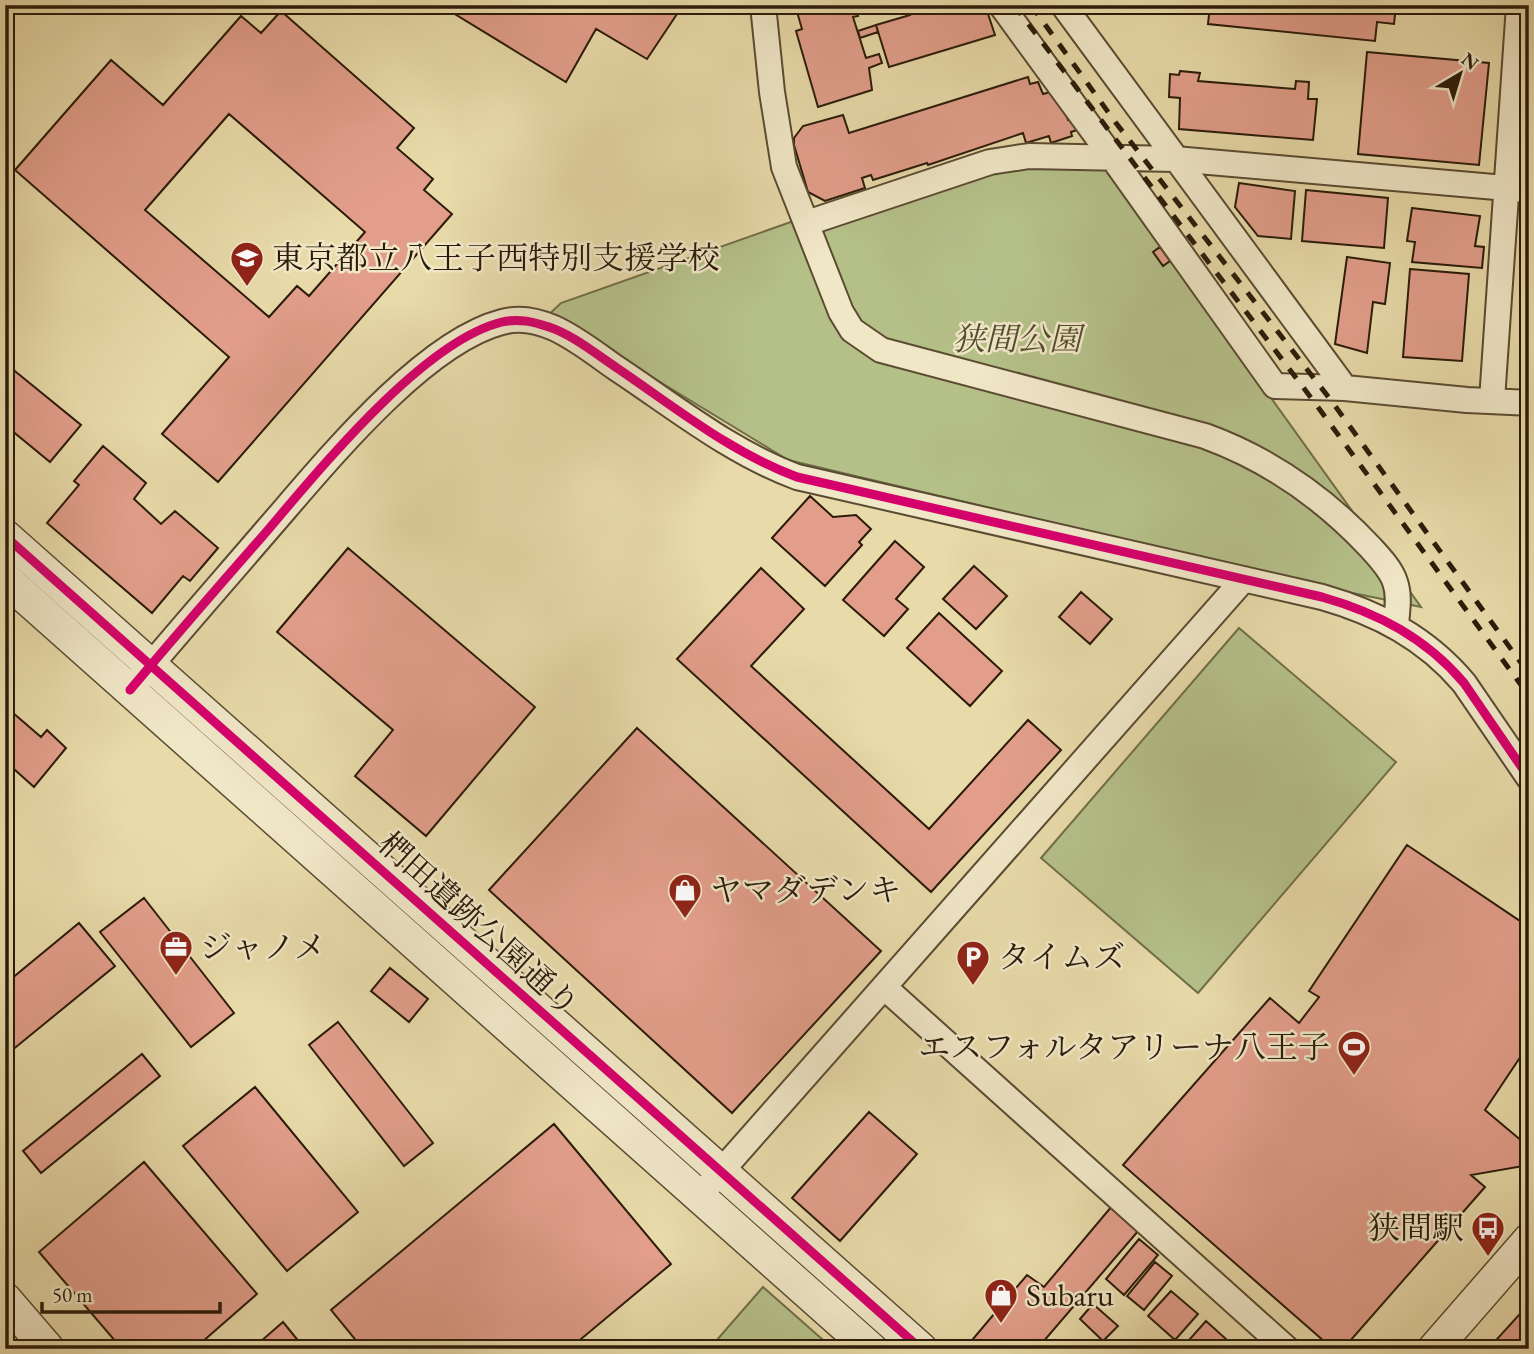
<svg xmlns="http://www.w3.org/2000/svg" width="1534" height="1354" viewBox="0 0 1534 1354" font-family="'EB Garamond','Noto Serif JP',serif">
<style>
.green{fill:#b5c089;stroke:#706e49;stroke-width:2}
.building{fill:#e29e8b;stroke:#2a1b09;stroke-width:2;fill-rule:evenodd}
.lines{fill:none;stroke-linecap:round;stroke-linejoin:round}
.minor-casing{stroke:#5a4b31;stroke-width:28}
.tertiary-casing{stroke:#5a4b31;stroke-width:35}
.minor{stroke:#f0e7c7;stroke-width:24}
.tertiary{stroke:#f0e7c7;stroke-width:32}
.rail{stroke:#2a1b09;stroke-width:5;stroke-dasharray:12 12;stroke-linecap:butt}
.cycleway-casing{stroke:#f0e7c7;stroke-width:13}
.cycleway{stroke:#d6006c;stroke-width:9}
.labels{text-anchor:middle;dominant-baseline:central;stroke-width:5;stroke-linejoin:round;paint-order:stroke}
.poi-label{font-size:32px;fill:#2a1b09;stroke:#f0e7c7;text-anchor:start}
.park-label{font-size:32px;font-style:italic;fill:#544d2f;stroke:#f0e7c7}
.street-label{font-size:32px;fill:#2a1b09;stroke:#f0e7c7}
</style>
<rect width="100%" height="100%" fill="#e8daa9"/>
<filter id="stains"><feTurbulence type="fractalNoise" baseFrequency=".00286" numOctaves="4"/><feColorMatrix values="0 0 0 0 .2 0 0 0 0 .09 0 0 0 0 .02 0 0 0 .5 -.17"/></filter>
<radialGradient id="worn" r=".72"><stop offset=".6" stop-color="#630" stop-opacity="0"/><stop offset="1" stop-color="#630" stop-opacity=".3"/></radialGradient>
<!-- green -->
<path class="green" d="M1056 151 1096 154 1421 607 1318 586 788 460 558 320H543L561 303 805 217Z
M1239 628 1396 762 1198 993 1041 858Z
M763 1287 831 1347 830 1349H709Z"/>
<!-- building -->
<path class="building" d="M440 5H683L647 59 596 29 566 82Z
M795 5H855L858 16 853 17 866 58 879 54 882 63 869 68 872 90 818 107 796 31 802 29Z
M911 5H932L933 8 943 5H985L995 35 889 67 876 25 910 15 907 6Z
M1210 5H1396L1394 24 1377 22 1375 41 1208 24Z
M281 11 414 128 397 148 433 179 424 190 452 214 218 482 162 434 229 357 15 170 111 60 163 105 241 16 261 33ZM229 114 365 232 309 296 297 286 269 317 145 210Z
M876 25 878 32 860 38 858 31Z
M1367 52 1489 63 1479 165 1358 154Z
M1180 71 1200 73 1198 81 1295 89 1296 81 1309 82 1308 99H1317L1313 140 1179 129 1180 98 1169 97 1170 74 1179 75Z
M1028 77 1030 84 1038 82 1043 94 1054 91 1062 102 1068 120 1073 118 1077 130 1071 132 1072 136 1051 143 1049 136 1026 143 1023 133 928 165 927 163 873 180 871 175 862 178 865 188 825 201 808 192 794 145V138L803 126 843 115 849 133Z
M1239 183 1295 191 1291 239 1258 236 1235 207Z
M1306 190 1388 198 1384 248 1302 241Z
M1412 208 1480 216 1475 246 1484 247 1482 268 1412 262 1415 242 1407 241Z
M1160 247 1170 261 1163 266 1153 252Z
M1347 257 1390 263 1385 304 1373 302 1367 353 1335 344Z
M1410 269 1469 274 1462 361 1403 357Z
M5 363 81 425 50 462 5 425Z
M103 446 146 483 134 499 161 524 175 511 218 548 190 581 183 576 152 613 47 523 79 485 74 481Z
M810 496 833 517 856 515 871 529 859 542 862 545 825 586 772 538Z
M895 541 924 567 896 599 908 609 884 636 843 600Z
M348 548 535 707 426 836 355 776 393 730 277 632Z
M974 566 1007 596 976 629 943 599Z
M761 568 804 609 751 666 929 829 1028 720 1061 750 931 892 677 659Z
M1081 592 1112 619 1090 644 1059 617Z
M939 613 1002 671 970 706 907 648Z
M5 706 41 737 47 730 66 748 34 787 5 761Z
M637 728 881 951 732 1113 489 890Z
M1407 845 1529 927V1044L1485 1110 1529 1147V1165L1471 1175 1485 1187 1343 1349H1333L1123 1165 1270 998 1299 1023 1319 997 1309 991Z
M144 898 234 1013 191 1047 100 932Z
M79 923 115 966 5 1056V984Z
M390 968 428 999 409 1022 371 991Z
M338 1022 433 1143 404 1166 309 1045Z
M142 1054 160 1076 41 1173 23 1151Z
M255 1087 358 1212 287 1271 183 1146Z
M869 1112 917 1154 840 1241 792 1198Z
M554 1124 671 1264 569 1349H363L331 1310Z
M144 1162 257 1294 194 1349H122L39 1252Z
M1112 1206 1139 1230 1037 1349H971L967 1346 1027 1275 1044 1287Z
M1139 1239 1158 1255 1124 1295 1106 1279Z
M1155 1262 1172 1276 1144 1310 1127 1296Z
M1171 1291 1198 1314 1175 1340 1148 1316Z
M1093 1304 1118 1326 1103 1341 1080 1319Z
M1529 1304V1349H1488Z
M1206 1321 1226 1339 1217 1349H1181Z
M283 1322 305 1349H252Z
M1056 1340 1066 1349H1048Z"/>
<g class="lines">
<defs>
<path id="minor" d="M763 5 772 92 784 167 841 312 852 330 881 350 1205 436C1268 459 1324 498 1370 547 1379 557 1391 569 1395 582 1400 596 1397 611 1396 625
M1001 5 1112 157 1275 386 1345 388 1467 400 1529 403
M1063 5 1345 388
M807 223 990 162 1029 156 1175 159 1529 190
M1492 400 1519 5
M139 679C181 629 224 580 267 530 322 467 421 343 502 322 519 317 538 321 554 328 576 338 596 354 616 368 675 407 730 452 797 477L1322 597C1378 613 1426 638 1464 683L1529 778
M884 987 1287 1349
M709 1185 1244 579"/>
<path id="tertiary" d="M5 536 921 1349
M5 579 871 1349
M5 1299 48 1349
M1434 1349 1529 1240"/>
</defs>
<!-- minor casing -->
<use href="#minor" class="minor-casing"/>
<!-- tertiary casing -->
<use href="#tertiary" class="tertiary-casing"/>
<!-- minor -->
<use href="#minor" class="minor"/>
<!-- tertiary -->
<use href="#tertiary" class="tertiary"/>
<!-- rail -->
<path class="rail" d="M1014 5 1312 399 1529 696
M1031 5 1116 123 1330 399 1529 674"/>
<defs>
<path id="cycleway" d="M5 536 921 1349
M130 690C173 639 217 588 261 538 316 474 421 342 502 322 519 318 534 322 549 327 573 335 596 354 617 368 676 408 730 452 797 477L1322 597C1378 613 1426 638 1464 683L1529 778"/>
</defs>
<!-- cycleway casing -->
<use href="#cycleway" class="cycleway-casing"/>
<!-- cycleway -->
<use href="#cycleway" class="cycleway"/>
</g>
<!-- icons -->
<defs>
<symbol id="school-pin" viewBox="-11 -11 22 30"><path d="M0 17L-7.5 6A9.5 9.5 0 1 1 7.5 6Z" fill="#8f2418" stroke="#f0e7c7"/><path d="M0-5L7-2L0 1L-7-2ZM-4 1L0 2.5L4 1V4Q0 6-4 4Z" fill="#fff"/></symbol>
<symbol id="shop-pin" viewBox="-11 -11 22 30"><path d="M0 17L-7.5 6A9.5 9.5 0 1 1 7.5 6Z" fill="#8f2418" stroke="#f0e7c7"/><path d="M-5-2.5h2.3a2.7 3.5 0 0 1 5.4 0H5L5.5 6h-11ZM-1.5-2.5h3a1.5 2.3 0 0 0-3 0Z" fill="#fff"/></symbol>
<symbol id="office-pin" viewBox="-11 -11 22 30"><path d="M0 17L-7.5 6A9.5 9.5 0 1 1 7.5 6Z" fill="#8f2418" stroke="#f0e7c7"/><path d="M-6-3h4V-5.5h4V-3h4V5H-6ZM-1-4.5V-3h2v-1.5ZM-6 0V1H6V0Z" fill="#fff"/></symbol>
<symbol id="parking-pin" viewBox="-11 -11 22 30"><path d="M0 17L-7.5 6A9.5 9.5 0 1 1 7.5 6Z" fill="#8f2418" stroke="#f0e7c7"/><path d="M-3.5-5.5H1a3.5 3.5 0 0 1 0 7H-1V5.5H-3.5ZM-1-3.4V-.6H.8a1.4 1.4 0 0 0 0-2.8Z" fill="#fff"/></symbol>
<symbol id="stadium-pin" viewBox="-11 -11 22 30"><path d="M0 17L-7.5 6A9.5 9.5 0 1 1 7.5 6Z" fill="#8f2418" stroke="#f0e7c7"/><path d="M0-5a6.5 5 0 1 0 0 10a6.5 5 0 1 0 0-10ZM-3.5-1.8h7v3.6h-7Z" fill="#fff"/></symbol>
<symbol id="bus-pin" viewBox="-11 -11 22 30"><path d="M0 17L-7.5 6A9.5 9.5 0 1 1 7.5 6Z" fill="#8f2418" stroke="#f0e7c7"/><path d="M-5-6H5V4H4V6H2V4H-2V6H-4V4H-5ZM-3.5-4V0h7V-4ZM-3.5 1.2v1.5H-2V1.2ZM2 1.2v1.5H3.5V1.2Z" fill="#fff"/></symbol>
</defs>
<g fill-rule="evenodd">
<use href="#school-pin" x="228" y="239" width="38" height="52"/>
<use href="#shop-pin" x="666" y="871" width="38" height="52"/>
<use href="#office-pin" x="157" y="928" width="38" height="52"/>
<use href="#parking-pin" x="954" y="938" width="38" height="52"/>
<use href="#stadium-pin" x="1335" y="1028" width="38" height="52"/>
<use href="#bus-pin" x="1469" y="1209" width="38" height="52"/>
<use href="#shop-pin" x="982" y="1276" width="38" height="52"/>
</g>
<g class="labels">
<!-- poi labels -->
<g class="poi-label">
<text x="272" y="258">東京都立八王子西特別支援学校</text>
<text x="710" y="890">ヤマダデンキ</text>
<text x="200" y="947">ジャノメ</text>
<text x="998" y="957">タイムズ</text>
<text x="1330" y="1047" text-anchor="end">エスフォルタアリーナ八王子</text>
<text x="1464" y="1228" text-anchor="end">狭間駅</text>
<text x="1026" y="1295">Subaru</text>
</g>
<!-- park labels -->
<g class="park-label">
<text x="1017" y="339">狭間公園</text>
</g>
<!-- street labels -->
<g class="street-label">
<text transform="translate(479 924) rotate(42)">椚田遺跡公園通り</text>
</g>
</g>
<!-- margin -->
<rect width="1534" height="1354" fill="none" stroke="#e8daa9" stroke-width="28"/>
<rect x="7" y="7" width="1520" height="1340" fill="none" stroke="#2a1b09" stroke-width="3.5"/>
<rect x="14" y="14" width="1506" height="1326" fill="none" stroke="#2a1b09" stroke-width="2"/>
<!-- north arrow -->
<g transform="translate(1460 74) rotate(38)" stroke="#f0e7c7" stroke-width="5" paint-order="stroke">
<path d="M0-5L12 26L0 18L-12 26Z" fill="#2a1b09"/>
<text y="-10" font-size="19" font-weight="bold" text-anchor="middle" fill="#2a1b09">N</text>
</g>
<!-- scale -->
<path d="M42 1302v10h178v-10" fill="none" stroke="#2a1b09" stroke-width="3.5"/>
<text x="52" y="1302" font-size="21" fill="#2a1b09" stroke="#f0e7c7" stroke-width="5" paint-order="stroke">50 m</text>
<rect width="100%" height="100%" filter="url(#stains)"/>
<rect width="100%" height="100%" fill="url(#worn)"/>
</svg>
